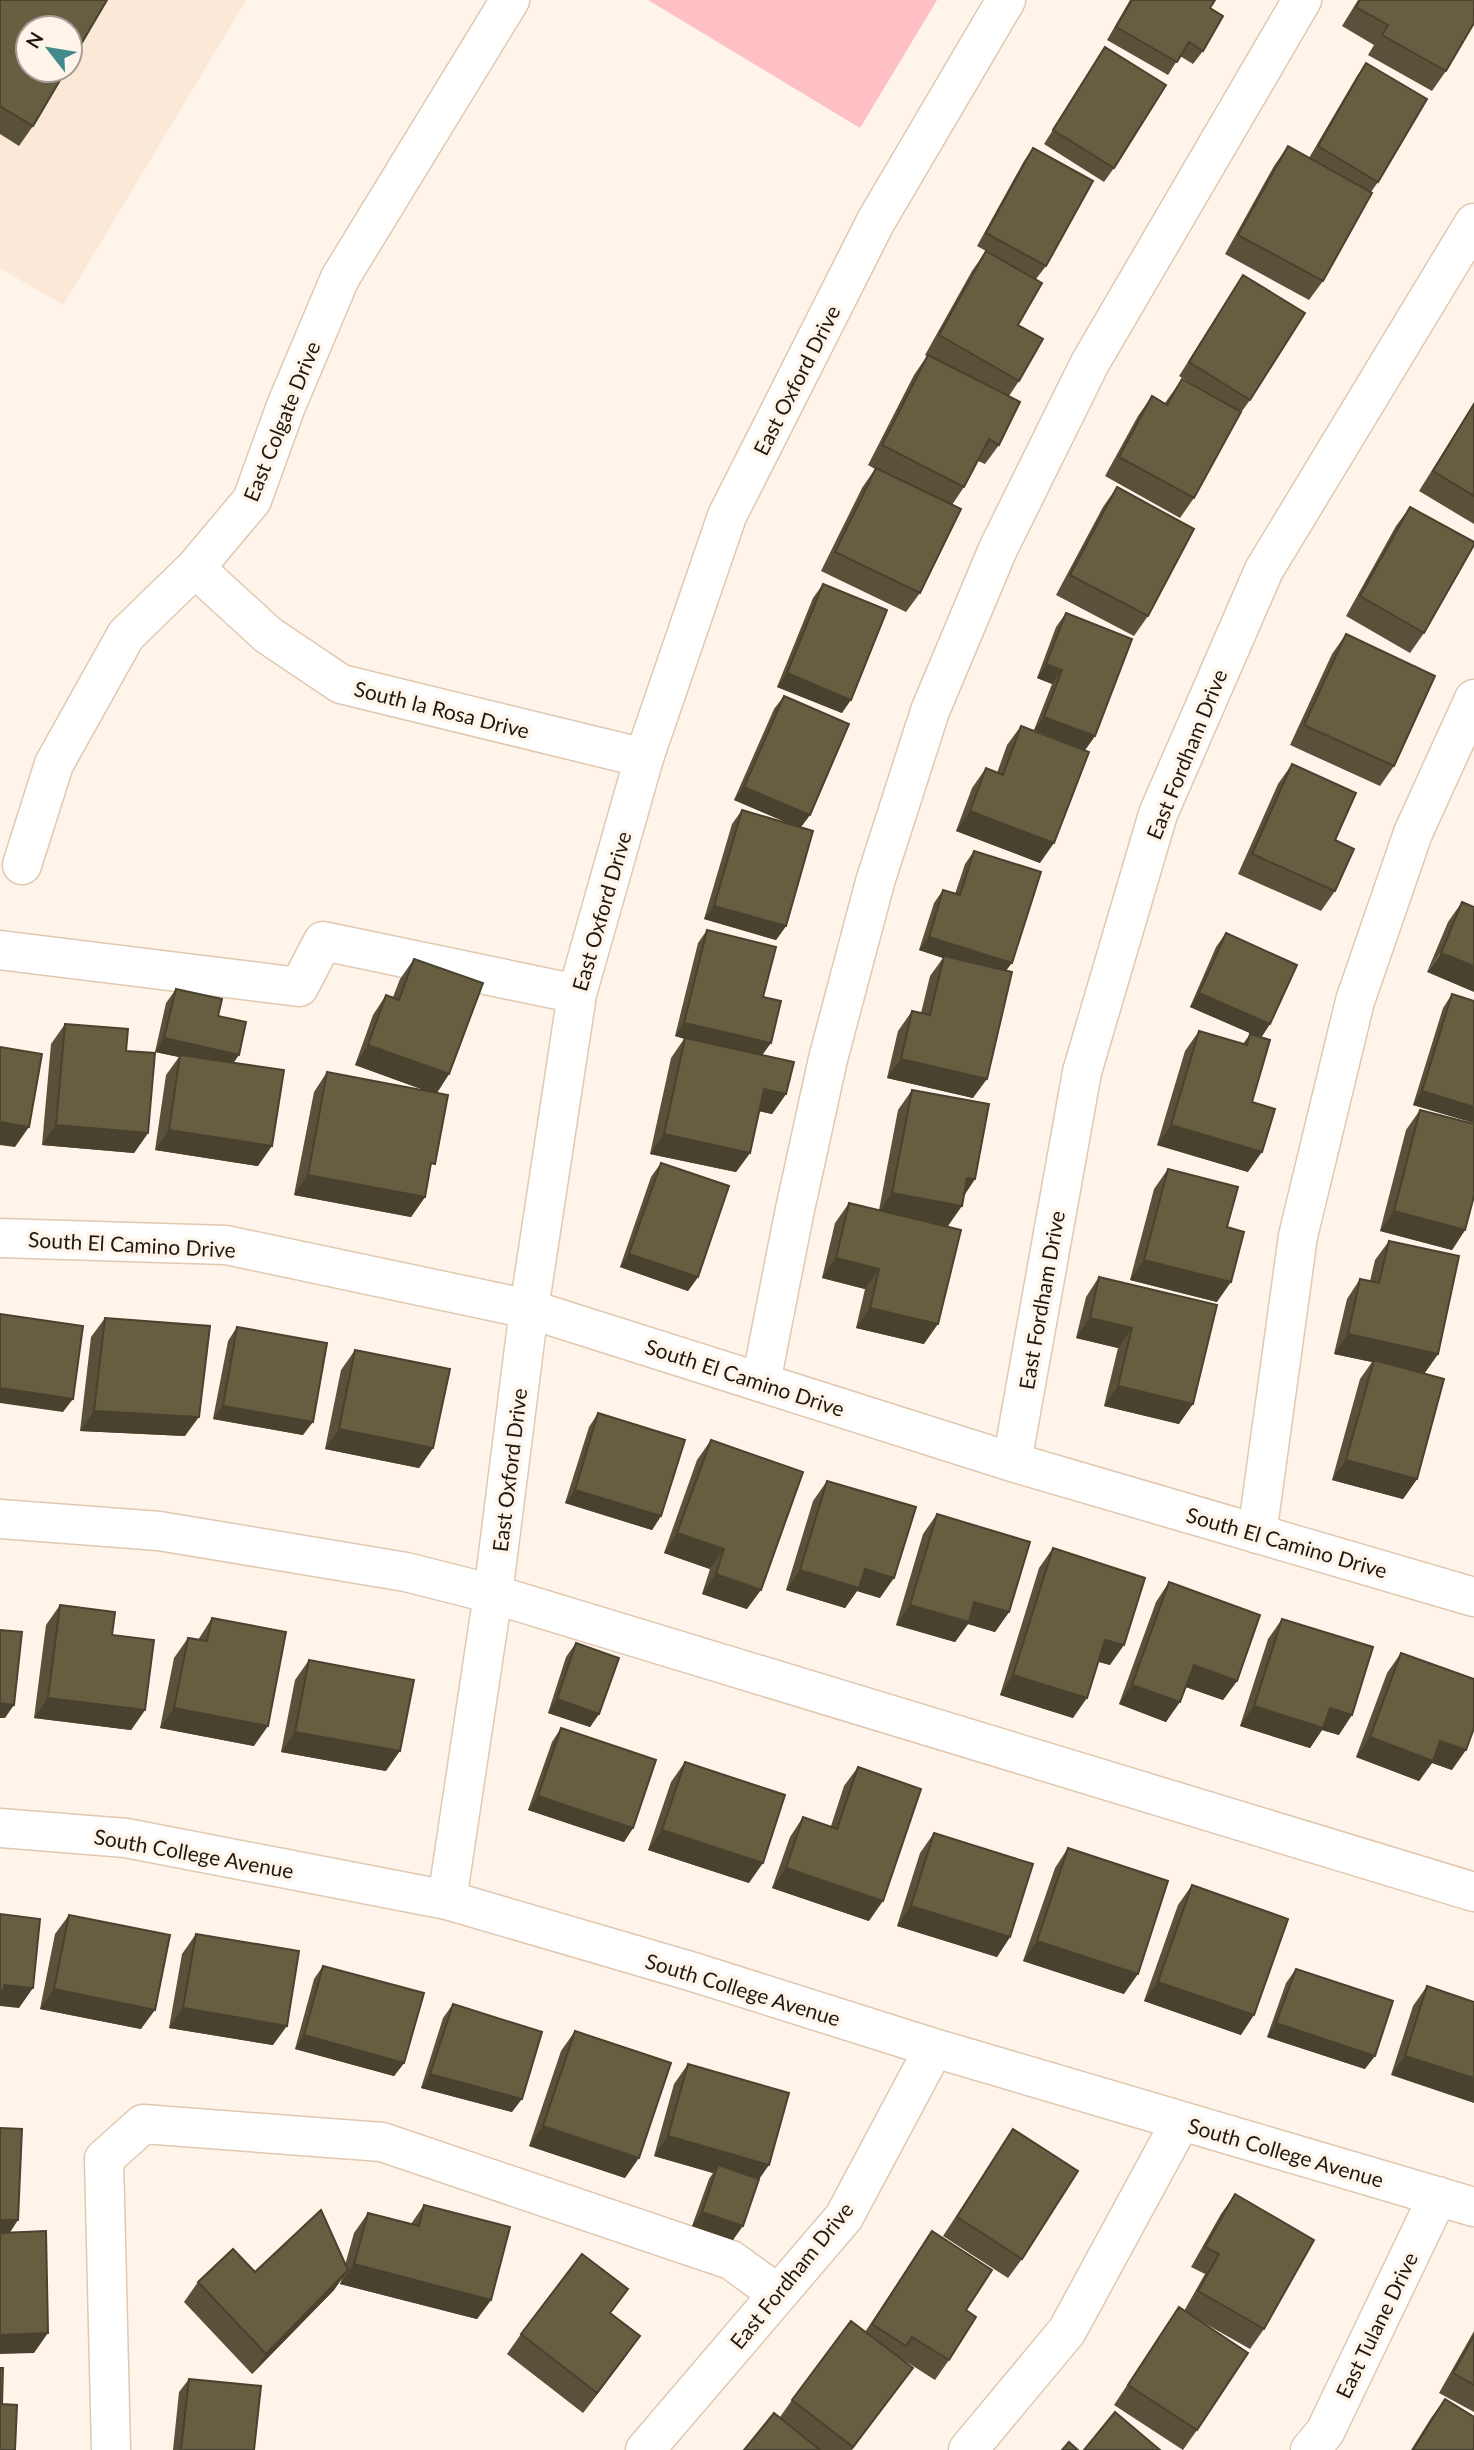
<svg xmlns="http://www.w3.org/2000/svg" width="1474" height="2450" viewBox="0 0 1474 2450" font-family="Lato,sans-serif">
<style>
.built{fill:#fbe8d6;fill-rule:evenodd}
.green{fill:#fec0c4}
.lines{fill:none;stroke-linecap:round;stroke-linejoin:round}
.minor-casing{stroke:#e1c8b0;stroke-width:41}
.minor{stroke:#fff;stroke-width:38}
.wall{fill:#595139}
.shaded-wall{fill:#48422e}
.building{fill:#675e42;stroke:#48422e;stroke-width:2}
.labels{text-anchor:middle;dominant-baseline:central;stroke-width:7;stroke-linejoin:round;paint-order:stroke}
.street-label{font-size:21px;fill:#211910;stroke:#fef4ea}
</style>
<rect width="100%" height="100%" fill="#fef4ea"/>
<!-- built -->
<path class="built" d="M0 0H246L63 305 0 268ZM28 28H70V70H28Z"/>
<!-- green -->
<path class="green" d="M648 0H937L860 128Z"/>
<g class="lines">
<defs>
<path id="minor" d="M195 568 268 635 341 684 644 758
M22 865 54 764 126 635 195 568 252 500 286 406 340 278 510 0
M0 950 299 987 323 941 577 994
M0 1238 226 1245 529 1309 1012 1462 1474 1597
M761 1382 794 1214 828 1059 875 882 930 711 998 549 1090 363 1302 0
M1012 1462 1082 1072 1158 814 1264 570 1474 223
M0 1519 159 1531 406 1572 493 1594 1474 1892
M1257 1534 1298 1236 1355 1001 1413 833 1474 699
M0 1828 126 1838 447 1900 690 1971 934 2048 1474 2207
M447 1900 493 1594 529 1309 577 994 644 758 727 516 876 221 1006 0
M111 2450 104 2159 143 2124 382 2142 731 2260 778 2294
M645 2450 844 2217 934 2048
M968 2450 1067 2331 1181 2121
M1310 2450 1325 2432 1438 2196"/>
</defs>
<!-- minor casing -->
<use href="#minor" class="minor-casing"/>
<!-- minor -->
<use href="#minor" class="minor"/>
</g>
<!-- wall -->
<path class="wall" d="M0 0 33 126 19 146 0 134Z
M1130 0H1215L1210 8 1203 51 1193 64 1180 56 1168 75 1107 40Z
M1358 0H1474L1446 71 1432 91 1368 55 1374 45 1342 26Z
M1105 47 1114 168 1104 182 1044 144Z
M1366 63 1378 182 1371 192 1323 281 1309 300 1225 254 1274 166 1288 146 1309 158 1357 76Z
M1033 148 1046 266 1036 279 1018 325 1019 381 1009 396 999 445 985 464 978 461 964 487 952 505 920 593 906 612 821 571 862 488 875 469 868 465 914 375 927 356 925 355 972 271 986 251 977 246 1024 161Z
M1243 275 1250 400 1240 414 1194 498 1180 518 1105 476 1138 416 1152 396 1165 403 1182 379 1208 394 1179 376Z
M1474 403V524L1419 491Z
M1117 487 1148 616 1134 636 1056 595 1103 507Z
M1410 507 1424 633 1410 653 1346 616 1396 526Z
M823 584 842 713 777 687 813 598Z
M1066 613 1095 736 1085 750 1034 730 1052 684 1037 678 1056 627Z
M1346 634 1394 766 1380 786 1290 745 1332 654Z
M784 696 810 815 801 827 786 926 776 940 704 919 732 824 742 810 792 825 734 800 774 709Z
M1021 726 1040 863 956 831 972 788 986 768 997 773 1007 745Z
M1292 764 1335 840V891L1321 911 1238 874 1278 784Z
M974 851 1006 971 973 1098 887 1078 898 1031 912 1011 921 1013 930 976 943 958 919 950 934 903 943 890 955 894 965 864Z
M1462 902 1474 907 1427 972 1448 922Z
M707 930 763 997V1055L786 1094 772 1114 759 1111 750 1153 736 1172 650 1154 671 1058 684 1039 675 1036 698 943Z
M1226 933 1270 1024 1261 1037 1252 1102 1248 1172 1157 1145 1185 1051 1199 1031 1243 1044 1250 1034 1255 1035 1190 1007 1216 947Z
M414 959 449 1074 437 1093 429 1172 425 1197 411 1217 294 1195 314 1092 327 1072 426 1091 355 1065 373 1015 386 995 393 997 400 979Z
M176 989 218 1016 234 1063 258 1166 155 1150 166 1075 179 1057 155 1052 166 1003Z
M1452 994 1474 1123 1413 1105 1443 1008Z
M65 1024 126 1051 148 1133 134 1153 42 1145 51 1044Z
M912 1090 975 1179 964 1196 948 1226 928 1222 924 1344 856 1328 865 1289 822 1278 835 1223 849 1203 879 1210 898 1110Z
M1420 1110 1465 1230 1452 1250 1380 1231 1406 1130Z
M661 1163 698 1277 688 1291 620 1267 651 1177Z
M1168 1169 1227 1227 1217 1302 1130 1280 1154 1189Z
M1389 1241 1438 1354 1424 1374 1417 1479 1403 1499 1332 1480 1360 1379 1372 1362 1334 1354 1347 1299 1360 1279 1370 1281 1375 1260Z
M1099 1277 1217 1305 1179 1424 1104 1406 1118 1348 1076 1338 1086 1297Z
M105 1318 185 1436 80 1431 91 1337Z
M237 1327 303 1435 213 1419 228 1341Z
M355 1350 433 1448 419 1468 325 1449 341 1370Z
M598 1413 661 1516 652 1530 565 1503 589 1427Z
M711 1440 747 1609 702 1594 710 1569 664 1553 697 1460Z
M827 1481 880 1598 857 1591 845 1608 786 1590 813 1501Z
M937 1514 1009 1612 995 1632 968 1624 955 1642 896 1625 923 1534Z
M1053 1548 1110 1665 1099 1662 1073 1718 1000 1695 1039 1568Z
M1169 1582 1237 1681 1223 1700 1186 1687 1166 1722 1119 1704 1156 1602Z
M60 1605 112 1635 145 1710 131 1730 34 1718 46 1625Z
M212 1618 254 1746 160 1728 174 1658 188 1638 198 1640Z
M1282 1619 1339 1735 1322 1730 1310 1748 1240 1726 1268 1639Z
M576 1643 599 1714 590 1727 548 1713 566 1657Z
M1401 1653 1452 1770 1432 1763 1419 1781 1356 1757 1387 1673Z
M309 1660 386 1771 281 1752 295 1680Z
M561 1728 633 1828 624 1842 528 1810 552 1742Z
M685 1762 749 1883 648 1850 671 1782Z
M858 1767 869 1921 772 1888 790 1837 803 1817 831 1826 844 1786Z
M934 1833 1010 1937 997 1957 897 1926 920 1853Z
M1068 1848 1124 1994 1023 1961 1055 1868Z
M1192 1885 1241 2035 1144 2001 1178 1905Z
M69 1915 141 2029 40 2009 55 1934Z
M196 1934 273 2045 169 2028 182 1954Z
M323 1966 404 2063 394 2076 295 2049 314 1979Z
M1296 1969 1365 2069 1267 2037 1286 1983Z
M1427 1986 1474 2002 1391 2075 1413 2006Z
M453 2004 512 2112 421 2088 443 2018Z
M575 2031 625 2178 529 2146 561 2051Z
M688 2064 759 2179 733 2240 692 2226 709 2179 713 2173 654 2156 674 2084Z
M1013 2129 1022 2259 1008 2278 943 2236Z
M1235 2194 1264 2329 1250 2349 1190 2315 1197 2430 1183 2450 1114 2405 1179 2307 1184 2311 1205 2274 1191 2267 1221 2214Z
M424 2205 491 2300 477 2319 340 2284 342 2278 334 2290 252 2374 184 2302 198 2282 255 2272 345 2265 354 2233 368 2213 411 2224Z
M932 2231 966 2310 949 2360 935 2380 899 2357V2387L852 2450H744L780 2417 792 2400 865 2332Z
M610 2313 626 2356 583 2413 507 2354 521 2334Z
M1474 2331V2412L1439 2393Z
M189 2379 254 2450H173L179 2392Z
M1445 2399 1474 2450H1411L1431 2418Z"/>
<!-- shaded-wall -->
<path class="shaded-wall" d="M1046 664 1062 670 1052 684 1037 678Z
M787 673 851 700 842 713 777 687Z
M1044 717 1095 736 1085 750 1034 730Z
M744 787 810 815 800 828 734 800Z
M970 811 1054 843 1040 863 956 831Z
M714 906 786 926 776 940 704 919Z
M929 937 1012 963 1002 976 944 956 943 958 919 950Z
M1441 953 1474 966V992L1427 972Z
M1199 993 1270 1024 1261 1038 1190 1007Z
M684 1023 771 1043 761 1057 675 1036Z
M164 1038 239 1055 230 1068 180 1055 179 1057 155 1052Z
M368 1045 449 1074 436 1094 355 1065Z
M901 1059 987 1079 973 1098 887 1078Z
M764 1089 786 1094 772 1114 750 1109Z
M1422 1091 1474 1107V1123L1413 1105Z
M0 1122 29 1127 15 1147 0 1145Z
M56 1125 148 1133 134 1153 42 1145Z
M1171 1125 1262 1152 1248 1172 1157 1145Z
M169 1130 272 1146 258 1166 155 1150Z
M664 1134 750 1153 736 1172 650 1154Z
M308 1175 425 1197 411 1217 294 1195Z
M967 1178 975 1179 961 1199Z
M892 1193 962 1206 948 1226 878 1213Z
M1394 1211 1465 1230 1452 1250 1380 1231Z
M629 1254 698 1277 688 1291 620 1267Z
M836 1258 879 1269 865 1289 822 1278Z
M1144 1260 1231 1282 1217 1302 1130 1280Z
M870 1308 938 1324 924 1344 856 1328Z
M1090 1318 1132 1328 1118 1348 1076 1338Z
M1348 1334 1438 1354 1424 1374 1374 1360 1372 1362 1334 1354Z
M1118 1386 1193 1404 1179 1424 1104 1406Z
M0 1388 73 1399 63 1412 0 1403Z
M223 1406 313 1422 303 1435 213 1419Z
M94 1411 199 1417 185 1436 80 1431Z
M339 1429 433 1448 419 1468 325 1449Z
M1346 1460 1417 1479 1403 1499 1332 1480Z
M575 1490 661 1516 652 1530 565 1503Z
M677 1533 724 1549 710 1569 664 1553Z
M865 1569 894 1578 880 1598 857 1591 845 1608 786 1590 800 1570Z
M716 1574 761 1590 747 1609 702 1594Z
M974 1602 1009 1612 995 1632 968 1624 955 1642 896 1625 910 1605Z
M1105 1640 1124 1645 1110 1665 1092 1660Z
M1194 1665 1237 1681 1223 1700 1180 1685Z
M1013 1675 1087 1698 1073 1718 1000 1695Z
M1132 1685 1180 1702 1166 1722 1119 1704Z
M48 1698 145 1710 131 1730 34 1718Z
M557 1699 599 1714 590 1727 548 1713Z
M0 1703 14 1705 5 1718H0Z
M1254 1706 1330 1708 1352 1715 1339 1735 1322 1730 1310 1748 1240 1726Z
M174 1708 268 1726 254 1746 160 1728Z
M295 1732 400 1751 386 1771 281 1752Z
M1370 1737 1440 1741 1466 1750 1452 1770 1432 1763 1419 1781 1356 1757Z
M538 1796 633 1828 624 1842 528 1810Z
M662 1830 763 1863 749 1883 648 1850Z
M786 1868 883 1901 869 1921 772 1888Z
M911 1906 1010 1937 997 1957 897 1926Z
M1037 1941 1138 1974 1124 1994 1023 1961Z
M1158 1982 1254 2015 1241 2035 1144 2001Z
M4 1985 33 1988 19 2008 0 2006V1990Z
M54 1989 155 2010 141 2029 40 2009Z
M183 2008 287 2026 273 2045 169 2028Z
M1276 2023 1375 2056 1365 2069 1267 2037Z
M304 2035 404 2063 394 2076 295 2049Z
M1405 2056 1474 2078V2103L1391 2075Z
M430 2074 522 2099 512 2112 421 2088Z
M543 2126 639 2158 625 2178 529 2146Z
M668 2136 769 2165 755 2185 718 2165 713 2173 654 2156Z
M702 2212 743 2226 733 2240 692 2226Z
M0 2220H18L9 2234H0Z
M354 2264 491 2300 477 2319 340 2284Z
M348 2270 334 2290 252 2374 266 2354Z
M48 2333 34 2353 0 2354V2335Z
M640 2336 626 2356 583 2413 597 2393Z"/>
<!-- building -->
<path class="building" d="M0 0H107L70 63V28H28V70H66L33 126 0 106Z
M1132 0H1215L1210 8 1223 16 1203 51 1189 42 1177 62 1116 27Z
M1360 0H1474V23L1446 71 1382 35 1388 25 1356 7Z
M1105 47 1166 85 1114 168 1053 130Z
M1366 63 1427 99 1378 182 1318 146Z
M1288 146 1372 193 1323 281 1238 235Z
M1033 148 1093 181 1046 266 986 233Z
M986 251 1042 283 1018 325 1043 339 1019 381 939 335Z
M1243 275 1305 313 1250 400 1189 362Z
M928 355 1020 402 999 445 989 439 964 487 882 445Z
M1182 379 1241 412 1194 498 1119 457 1152 396 1167 405Z
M1474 404V496L1433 471Z
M876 468 961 509 920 593 835 552Z
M1117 487 1194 529 1148 616 1070 575Z
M1410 507 1474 542V545L1424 633 1360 596Z
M823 584 887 610 851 700 787 673Z
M1066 613 1132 639 1095 736 1044 717 1062 670 1046 664Z
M1346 634 1435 676 1394 766 1304 725Z
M784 696 849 724 810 815 744 787Z
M1021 726 1089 752 1054 843 970 811 986 768 1003 775Z
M1292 764 1356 793 1335 840 1354 849 1335 891 1252 854Z
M742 810 813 831 786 926 714 906Z
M974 851 1041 872 1012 963 929 937 943 890 960 895Z
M1462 902 1474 907V966L1441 953Z
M707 930 776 947 763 997 781 1001 771 1043 684 1023Z
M1226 933 1297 965 1270 1024 1199 993Z
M944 956 1012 972 987 1079 901 1059 912 1011 930 1015Z
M414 959 483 983 449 1074 368 1045 386 995 399 1000Z
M176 989 222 999 218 1016 246 1022 239 1055 164 1038Z
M1452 994 1474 1001V1107L1422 1091Z
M65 1024 128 1029 126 1051 155 1053 148 1133 56 1125Z
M1199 1031 1247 1045 1250 1034 1270 1040 1252 1102 1275 1109 1262 1152 1171 1125Z
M685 1038 794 1062 786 1094 764 1089 750 1153 664 1134Z
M0 1047 42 1054 29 1127 0 1122Z
M180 1055 284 1070 272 1146 169 1130Z
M327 1072 448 1095 435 1164 431 1163 425 1197 308 1175Z
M912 1090 989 1104 975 1179 967 1178 962 1206 892 1193Z
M1420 1110 1474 1124V1196L1465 1230 1394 1211Z
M661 1163 729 1186 698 1277 629 1254Z
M1168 1169 1238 1187 1227 1227 1244 1232 1231 1282 1144 1260Z
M849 1203 961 1230 938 1324 870 1308 879 1269 836 1258Z
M1389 1241 1459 1256 1438 1354 1348 1334 1360 1279 1379 1283Z
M1099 1277 1217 1305 1193 1404 1118 1386 1132 1328 1090 1318Z
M0 1314 83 1326 73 1399 0 1388Z
M105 1318 210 1326 199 1417 94 1411Z
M237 1327 327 1343 313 1422 223 1406Z
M355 1350 450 1369 433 1448 339 1429Z
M1374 1360 1444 1379 1417 1479 1346 1460Z
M598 1413 685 1440 661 1516 575 1490Z
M711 1440 803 1472 761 1590 716 1574 724 1549 677 1533Z
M827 1481 916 1507 894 1578 865 1569 859 1588 800 1570Z
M937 1514 1030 1542 1009 1612 974 1602 969 1622 910 1605Z
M1053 1548 1145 1578 1124 1645 1105 1640 1087 1698 1013 1675Z
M1169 1582 1260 1615 1237 1681 1194 1665 1180 1702 1132 1685Z
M60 1605 115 1612 112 1635 154 1640 145 1710 48 1698Z
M212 1618 286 1632 268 1726 174 1708 188 1638 207 1641Z
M1282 1619 1373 1647 1352 1715 1330 1708 1323 1728 1254 1706Z
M0 1630 22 1632 14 1705 0 1703Z
M576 1643 619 1658 599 1714 557 1699Z
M1401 1653 1474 1679V1728L1466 1750 1440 1741 1433 1761 1370 1737Z
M309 1660 414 1680 400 1751 295 1732Z
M561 1728 656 1760 633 1828 538 1796Z
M685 1762 785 1795 763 1863 662 1830Z
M858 1767 921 1789 883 1901 786 1868 803 1817 837 1829Z
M934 1833 1033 1864 1010 1937 911 1906Z
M1068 1848 1168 1881 1138 1974 1037 1941Z
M1192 1885 1288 1919 1254 2015 1158 1982Z
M0 1914 40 1919 33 1988 4 1985V1991L0 1990Z
M69 1915 170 1935 155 2010 54 1989Z
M196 1934 299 1951 287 2026 183 2008Z
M323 1966 424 1993 404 2063 304 2035Z
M1296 1969 1393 2001 1375 2056 1276 2023Z
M1427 1986 1474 2002V2078L1405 2056Z
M453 2004 542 2032 522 2099 430 2074Z
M575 2031 671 2063 639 2158 543 2126Z
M688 2064 789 2093 769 2165 668 2136Z
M0 2128 22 2129 18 2220H0Z
M1013 2129 1078 2171 1022 2259 957 2217Z
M718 2165 759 2179 743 2226 702 2212Z
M1235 2194 1314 2240 1264 2329 1198 2291 1219 2254 1205 2247Z
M424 2205 510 2227 491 2300 354 2264 368 2213 419 2226Z
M321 2210 348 2270 266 2354 198 2282 233 2249 255 2272Z
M46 2231 48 2333 0 2335V2233Z
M932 2231 992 2270 966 2310 976 2317 949 2360 912 2337 906 2346 872 2324Z
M582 2254 628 2289 610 2313 640 2336 597 2393 521 2334Z
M1179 2307 1248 2353 1197 2430 1128 2385Z
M851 2321 913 2368 853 2447 792 2400Z
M1474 2336V2385L1453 2373Z
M0 2368H3L2 2404 17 2405 15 2450H0Z
M189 2379 261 2386 254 2450H181Z
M1445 2399 1474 2417V2450H1413Z
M1115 2412 1160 2450H1084Z
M774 2413 820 2450H744Z
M1069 2442 1078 2450H1062Z"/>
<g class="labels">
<!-- street labels -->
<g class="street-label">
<text transform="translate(796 380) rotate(-63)">East Oxford Drive</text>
<text transform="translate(281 421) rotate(-68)">East Colgate Drive</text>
<text transform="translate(442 709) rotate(14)">South la Rosa Drive</text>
<text transform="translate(1186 754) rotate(-68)">East Fordham Drive</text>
<text transform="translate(601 911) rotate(-74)">East Oxford Drive</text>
<text transform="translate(132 1244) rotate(3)">South El Camino Drive</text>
<text transform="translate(1041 1300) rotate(-80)">East Fordham Drive</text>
<text transform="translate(745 1377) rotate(18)">South El Camino Drive</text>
<text transform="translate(509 1470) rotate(-83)">East Oxford Drive</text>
<text transform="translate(1287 1542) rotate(16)">South El Camino Drive</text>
<text transform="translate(194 1853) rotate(10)">South College Avenue</text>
<text transform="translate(743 1989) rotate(17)">South College Avenue</text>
<text transform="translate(1286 2152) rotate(16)">South College Avenue</text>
<text transform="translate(791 2275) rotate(-51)">East Fordham Drive</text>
<text transform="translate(1376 2325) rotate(-64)">East Tulane Drive</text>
</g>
</g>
<!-- north arrow -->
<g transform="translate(49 49) rotate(301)"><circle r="33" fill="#fef4ea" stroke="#a69c93" stroke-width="2"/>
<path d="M0-5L12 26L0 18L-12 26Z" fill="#428a8b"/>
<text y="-10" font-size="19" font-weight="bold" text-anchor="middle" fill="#211910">N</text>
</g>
</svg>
